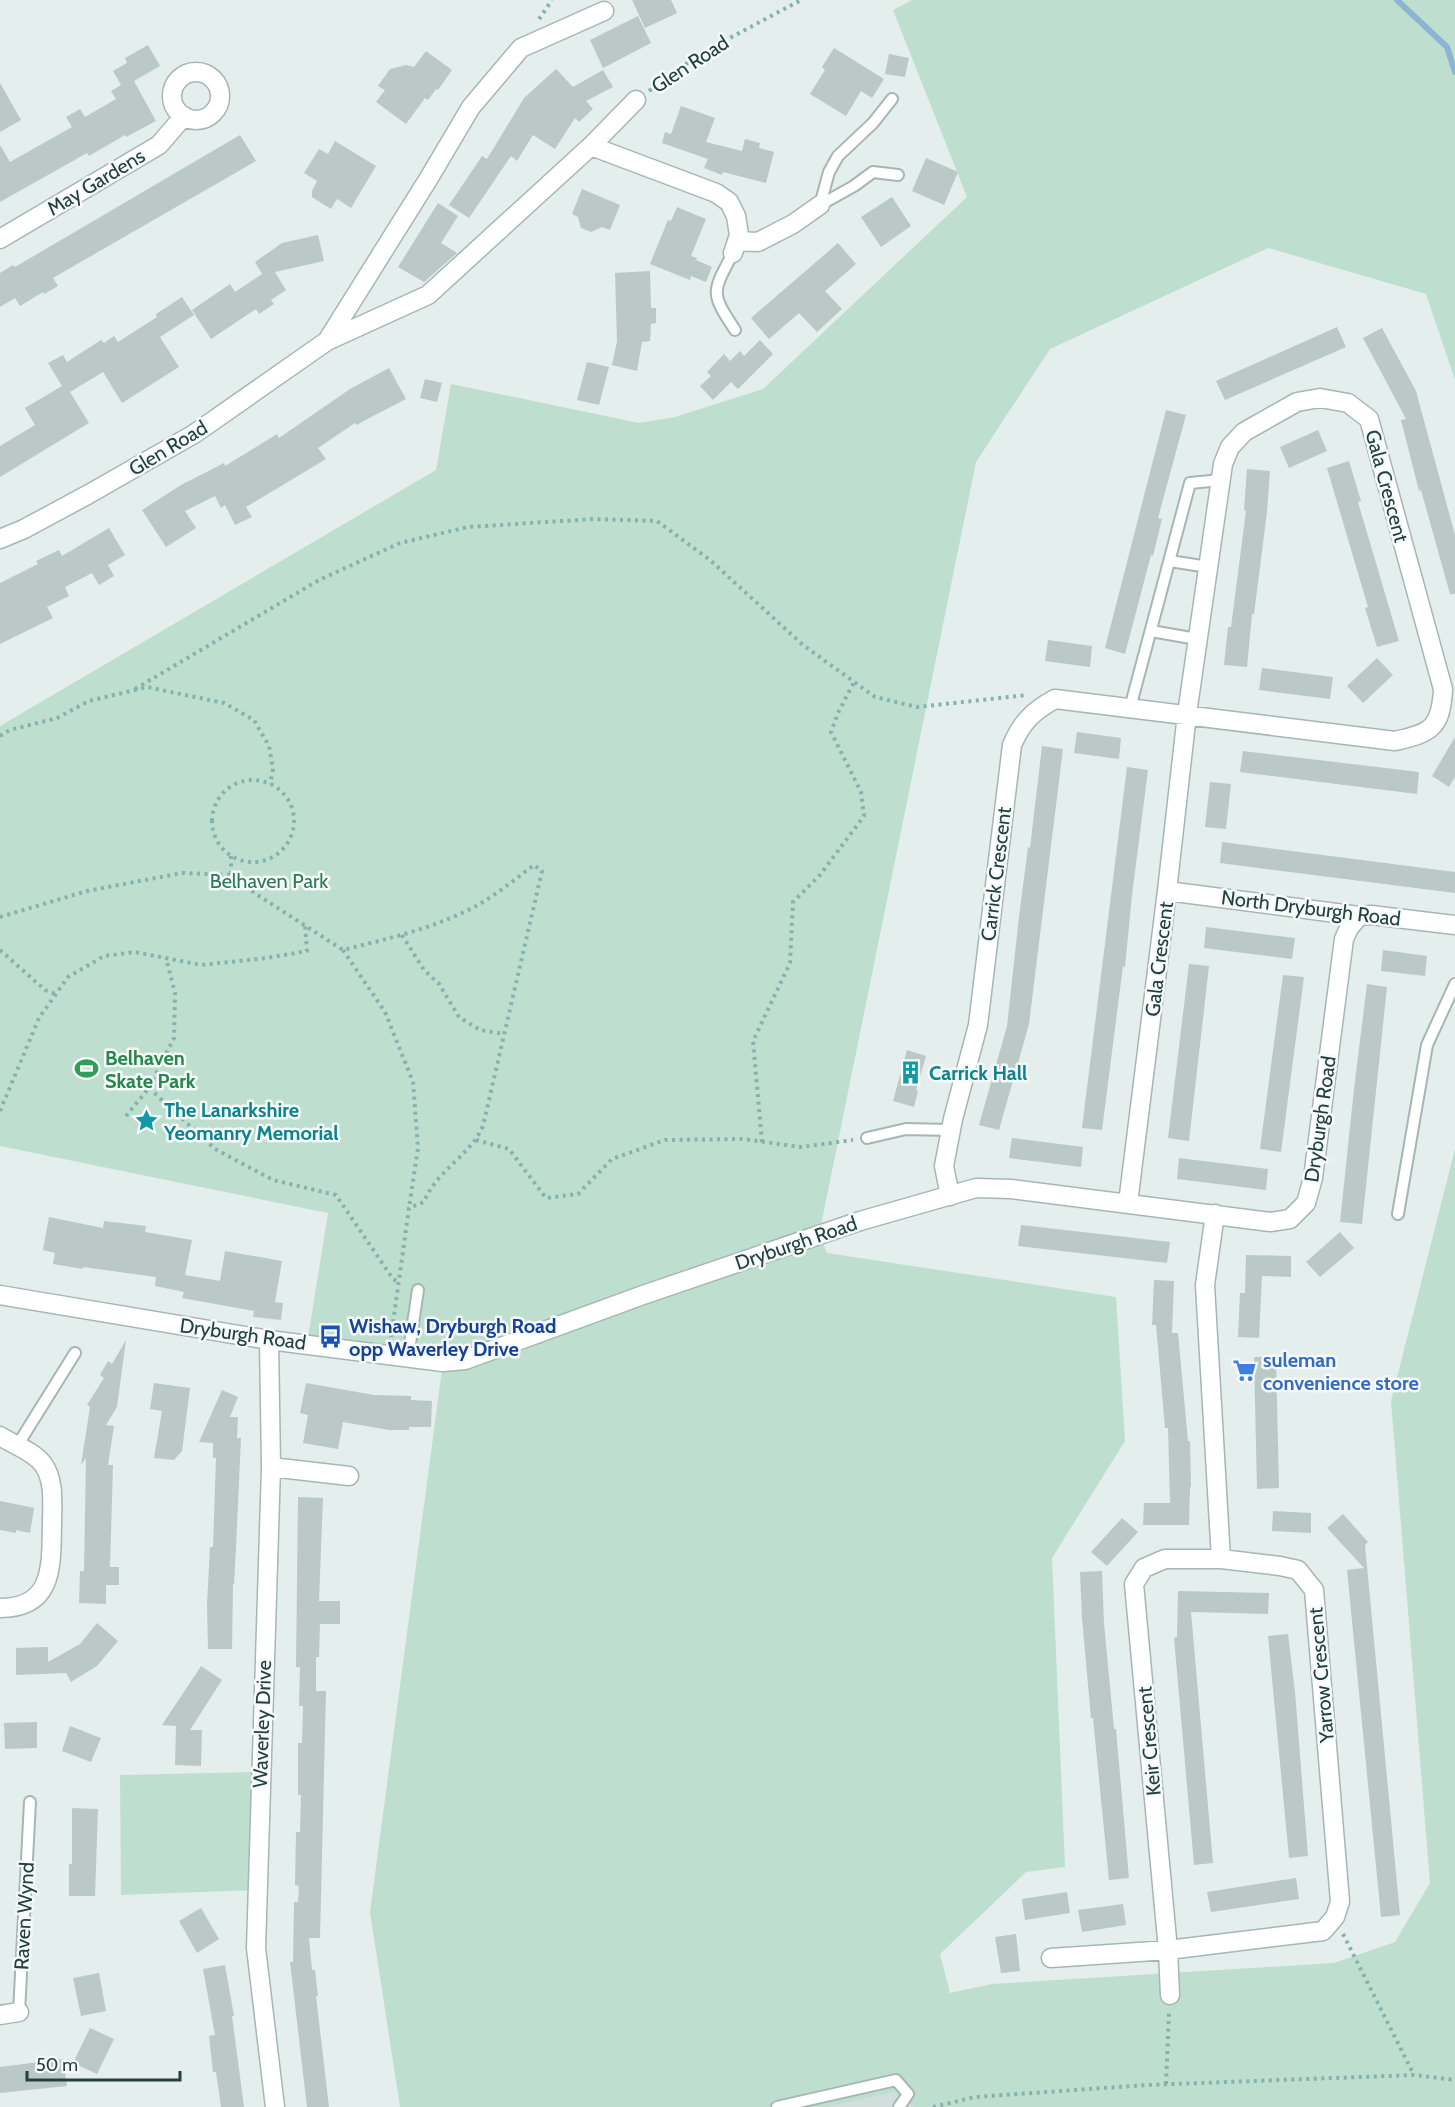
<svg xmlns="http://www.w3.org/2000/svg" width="1455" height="2107" viewBox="0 0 1455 2107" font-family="Cabin,sans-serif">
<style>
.built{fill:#d2dedc}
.green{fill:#bedfcf}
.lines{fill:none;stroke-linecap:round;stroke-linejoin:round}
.stream{stroke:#8db5d2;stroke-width:6}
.building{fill:#bac9c6}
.service-casing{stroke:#a6b6b5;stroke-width:14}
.minor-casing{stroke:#a6b6b5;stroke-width:21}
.tertiary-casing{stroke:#a6b6b5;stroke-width:21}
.path{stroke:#85b1af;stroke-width:4;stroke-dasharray:3 4.5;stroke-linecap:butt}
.service{stroke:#fff;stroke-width:10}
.minor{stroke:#fff;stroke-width:18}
.tertiary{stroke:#fff;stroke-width:18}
.labels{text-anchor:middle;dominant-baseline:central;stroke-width:5;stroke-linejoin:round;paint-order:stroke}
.street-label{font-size:20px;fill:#234040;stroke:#f5faf9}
.park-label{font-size:20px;fill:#2d775d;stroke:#f5faf9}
.leisure-label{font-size:20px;font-weight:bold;fill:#27864d;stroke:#f5faf9;text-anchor:start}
.culture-label{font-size:20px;font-weight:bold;fill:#0d838f;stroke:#f5faf9;text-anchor:start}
.transit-label{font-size:20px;font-weight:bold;fill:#164399;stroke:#f5faf9;text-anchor:start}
.shop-label{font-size:20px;font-weight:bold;fill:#366cbe;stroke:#f5faf9;text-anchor:start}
</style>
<rect width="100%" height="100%" fill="#e4eeec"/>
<!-- built -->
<path class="built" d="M895 2092 914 2107H828Z"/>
<!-- green -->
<path class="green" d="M912 0H1455V380L1426 294 1268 248 1050 349 976 462 819 1235 827 1253 1116 1297 1125 1441 1052 1558 1065 1867 1026 1872 940 1954 950 1993 992 1984 1334 1963 1395 1942 1430 1883 1391 1401 1455 1149V2107H914L895 2092 828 2107H400L370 1912 443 1362 307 1344 328 1213 0 1146V726L436 470 451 384 639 423 675 417 763 389 967 197 893 10Z
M261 1772 257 1890 121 1895 120 1775Z"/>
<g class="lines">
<!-- stream -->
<path class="stream" d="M1397 0 1447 47 1455 72"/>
</g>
<!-- building -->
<path class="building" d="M632 0H671L677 13 645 28Z
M638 16 651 43 603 68 590 40Z
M148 45 160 66 134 81 156 121 126 137 125 135 89 156 87 153 0 202V145L10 162 72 127 66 117 80 109 85 117 116 99 111 91 121 85 113 71 127 63 125 58Z
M834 48 884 79 872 98 861 91 846 116 810 94 825 70 822 67Z
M426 51 452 70 438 90 436 89 428 100 425 98 406 124 376 102 385 90 378 86 390 69 406 65 414 67Z
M889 54 909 58 905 77 885 74Z
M556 69 573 87 603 70 613 87 586 101 593 109 579 122 575 118 555 149 533 135 517 161 511 156 469 218 449 205 482 156 487 159 524 98Z
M0 83 21 120 0 132Z
M681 106 715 118 706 142 742 151 745 139 760 143 759 148 774 152 766 183 723 172 722 175 704 168 708 159 662 143 665 132 671 134Z
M240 135 256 161 53 278 58 286 44 294 43 292 20 306 15 298 0 307V273L13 265 15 267Z
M335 141 376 166 351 208 337 199 331 209 312 197V191L317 181 304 173 319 149 328 154Z
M926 158 958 172 944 205 912 191Z
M582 189 620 205 610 230 602 227 591 232 581 228 578 217 572 214Z
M892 197 911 226 881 247 861 217Z
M438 203 458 216 441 243 457 253 424 282 398 267Z
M677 207 706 219 691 256 697 258 696 260 712 267 706 282 691 276 690 280 650 264 668 220 671 221Z
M318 235 324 261 275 272 286 290 271 300 274 304 259 314 256 309 211 339 192 310 230 284 235 292 262 274 255 262 282 243Z
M838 243 856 264 825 291 842 309 817 332 799 313 769 339 751 318Z
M650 271 651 308H656V323L651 324 650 341 642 342 637 371 612 365 617 341 615 273Z
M182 297 194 315 160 337 179 367 122 403 103 372 70 392 89 423 0 477V446L35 425 25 408 62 386 48 363 63 355 67 362 101 340 104 343 114 336 118 342 157 317 156 314Z
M1337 327 1346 347 1225 400 1216 381Z
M1382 328 1416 391 1455 535V594H1450L1421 490 1419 491 1401 420 1406 419 1363 338Z
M760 340 773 354 738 389 731 382 713 400 700 386 711 376 707 372 724 354 730 361 740 351 744 356Z
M587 362 609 367 599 405 577 400Z
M389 368 406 399 356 425 355 423 318 448 326 459 246 507 252 517 235 525 225 505 221 508 215 496 185 511 196 528 166 547 142 510 181 485 224 463 225 466 277 434 279 438 350 389Z
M425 379 442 383 437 402 420 398Z
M1166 410 1186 415 1158 518 1162 519 1153 556 1151 555 1125 654 1105 648Z
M1318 430 1327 451 1289 468 1280 447Z
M1349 461 1361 501 1358 502 1399 641 1377 647 1365 608 1368 607 1327 468Z
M1247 469 1270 471 1267 512 1254 614H1252L1247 667 1224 665 1228 627H1231L1246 511 1244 510Z
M109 528 125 555 108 565 114 576 99 585 92 573 65 587 69 596 47 607 53 618 0 644V583L38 564 36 561 59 550 62 556Z
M1048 640 1092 646 1090 667 1045 661Z
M1377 658 1393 675 1363 703 1347 686Z
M1262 668 1333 677 1330 699 1259 690Z
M1077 732 1121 738 1119 759 1074 753Z
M1455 737V777L1449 787 1432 776Z
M1042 746 1063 749 1029 1024 999 1130 979 1125 1007 1026 1019 917 1028 847 1030 848Z
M1243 751 1419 772 1417 794 1240 772Z
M1127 767 1148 770 1132 895 1125 967 1123 966 1102 1130 1082 1128Z
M1210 782 1231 784 1226 829 1205 827Z
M1222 842 1455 872V893L1220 863Z
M1206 927 1295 938 1292 959 1204 948Z
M1383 950 1427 956 1425 976 1381 971Z
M1189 964 1209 966 1189 1141 1168 1138Z
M1283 975 1304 977 1281 1152 1260 1149Z
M1367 984 1387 987 1362 1224 1340 1222 1354 1089Z
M907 1050 926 1056 916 1090 918 1091 914 1107 893 1101Z
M1012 1138 1083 1147 1081 1167 1009 1158Z
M1179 1158 1268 1169 1266 1190 1177 1179Z
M49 1217 103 1228 104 1221 146 1226 145 1232 192 1240 185 1275 220 1281 225 1251 282 1261 275 1302 283 1303 281 1320 253 1317 254 1311 182 1298 184 1292 155 1286 156 1277 83 1267V1269L53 1264 55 1253 43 1250Z
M1021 1225 1170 1242 1167 1263 1018 1246Z
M1340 1232 1354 1248 1320 1277 1306 1262Z
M1246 1255 1291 1256V1277L1262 1276 1259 1338 1238 1337 1240 1293H1245Z
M1154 1280 1174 1281 1172 1333H1178L1188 1441H1190L1191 1487H1190L1189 1525H1143L1144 1503H1170L1168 1428H1165L1156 1325H1152Z
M126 1340 117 1407 106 1425 114 1426 108 1465H113L110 1567H119V1585H106V1604L79 1603 80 1571H84L86 1458 81 1465 90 1407 87 1405 104 1378 100 1375 108 1361 112 1364Z
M1254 1357H1276L1279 1488 1257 1489Z
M154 1383 190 1388 182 1451 174 1460 154 1458 162 1411 150 1409Z
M306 1383 374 1395 411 1396V1400L432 1401 431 1427H409V1430H389L343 1422 338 1449 303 1443 308 1415 300 1413Z
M222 1390 238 1397 230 1417H238L237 1438H241L236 1548 234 1584H233L232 1649H208L207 1604 210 1547H213L216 1458H213V1443L199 1442Z
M298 1497 323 1498 319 1601H340V1624H320L319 1657H316V1691H326L320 1938H309L312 1970H315L318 1996H316L329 2107H307L290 1962H293L294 1902H298L299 1886 295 1885 296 1832H300L301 1795H298V1743H302L303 1706H299L300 1667H296Z
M0 1501 34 1508 30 1533 16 1530V1533L0 1530Z
M1273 1511 1311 1513V1533L1272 1531Z
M1343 1514 1368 1542 1365 1545 1400 1915 1381 1917 1347 1570 1364 1568 1327 1528Z
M1122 1518 1138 1532 1107 1566 1091 1552Z
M1102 1571 1104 1623 1114 1729H1116L1129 1878 1109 1880 1093 1718H1091L1082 1618 1080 1572Z
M1178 1591 1269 1593 1268 1614 1191 1612 1213 1863 1194 1865 1174 1638 1177 1637Z
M97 1623 118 1641 97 1666 71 1682 66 1673 16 1675V1648L48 1647V1662L80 1644Z
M1288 1634 1295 1692 1308 1856 1289 1858 1268 1636Z
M201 1666 222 1680 190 1730H202L201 1766 175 1765 176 1726 162 1725Z
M37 1722V1748L5 1749 4 1723Z
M70 1726 101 1738 91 1762 62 1751Z
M72 1808 98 1809 95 1896H69V1864H72Z
M1296 1878 1299 1899 1211 1912 1207 1892Z
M1067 1892 1070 1913 1025 1920 1022 1899Z
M1123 1904 1126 1925 1082 1932 1078 1910Z
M201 1908 219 1939 197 1953 179 1921Z
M1016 1934 1020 1971 1001 1973 995 1937Z
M225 1965 234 2016H232L244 2107H221L216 2072H213L209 2036 215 2035 203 1969Z
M99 1973 106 2011 81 2016 73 1978Z
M90 2028 114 2039 97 2074 73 2063Z
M63 2059 67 2086 0 2093V2067Z"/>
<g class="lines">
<defs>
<path id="service" d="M820 205 829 172 838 156 873 123 892 99
M820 205 854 186 873 172 898 175
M733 253C712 293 710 292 735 330
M1170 561 1208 567
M1151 631 1197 639
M1130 708 1190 483 1221 480
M867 1138 906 1129 951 1130
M1398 1214 1427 1045 1455 984
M408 1357 418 1290
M17 1446 75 1353
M19 2012 30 1802
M777 2107 896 2080 908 2094 899 2107"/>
<path id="minor" d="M172 96a24 24 0 1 1 48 0a24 24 0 1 1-48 0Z
M591 146 716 193 729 202 736 216 739 235 733 253
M0 239 159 145 184 116
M737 241 758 242 793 224 820 205
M327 341 429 178 471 107 521 48 604 11
M0 539 24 529 89 494 194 434 327 341 428 295 591 146 636 100
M1167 891 1359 916
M950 1196 944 1166 953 1119 978 1025 1012 745C1022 722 1033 711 1055 699L1395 741C1431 733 1441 728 1443 689L1369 419 1348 403 1320 398 1297 402 1244 432 1230 447 1223 464 1187 714 1167 891 1128 1203
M269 1340 271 1467 256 1948 275 2107
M0 1436C14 1445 33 1451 43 1464 55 1481 52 1503 52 1523 51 1564 55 1608 0 1608
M271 1467 349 1476
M1051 1958 1168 1950 1323 1931 1335 1917 1340 1902 1314 1590 1298 1570 1280 1566 1221 1559 1205 1285 1215 1214
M1170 1995 1168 1950 1134 1584 1144 1568 1165 1559H1221
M0 2015 19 2012"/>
<path id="tertiary" d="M0 1295 269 1340 443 1362 465 1360 643 1295 860 1221 976 1188 1011 1189 1270 1222 1290 1219 1306 1203 1313 1178 1344 939 1349 928 1359 916 1371 915 1455 925"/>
</defs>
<!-- service casing -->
<use href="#service" class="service-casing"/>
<!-- minor casing -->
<use href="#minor" class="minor-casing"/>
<!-- tertiary casing -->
<use href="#tertiary" class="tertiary-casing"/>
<!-- path -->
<path class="path" d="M539 19 552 0
M649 91 700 54 801 0
M135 689 319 580 400 543 468 527 593 519 657 521 710 560 803 645 875 697 917 707 1027 695
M0 736 10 730 57 718 89 701 147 687 224 703 254 720 269 746 273 769 270 784
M212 821a41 41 0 1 1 82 0a41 41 0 1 1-82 0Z
M231 856V875L256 894 343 950C386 939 432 929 472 908 494 897 514 880 534 865L542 871 483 1126C470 1156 436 1171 424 1202L409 1208 391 1337
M0 917 87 891 182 873 231 875
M402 935 424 970 439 984 459 1017 480 1030 504 1034
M0 950 45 990 55 994
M343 950 385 1012 413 1082 418 1148 409 1208
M149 1088 215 1149 273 1180 336 1195 393 1279 399 1282
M0 1111 39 1018 68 977 104 956 135 952 201 965 267 958 307 951 305 925
M126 1116 149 1088 174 1038 175 993 166 958
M476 1140 509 1149 546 1198 578 1194 612 1159 665 1140 743 1139 801 1147 853 1140
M762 1142 753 1041 790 963 793 902 820 875 864 816 861 792 831 732 838 713 854 682
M1343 1934 1414 2075
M1166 2084 1169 2013
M933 2107 975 2097 1147 2085 1414 2075 1455 2080"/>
<!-- service -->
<use href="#service" class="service"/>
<!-- minor -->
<use href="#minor" class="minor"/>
<!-- tertiary -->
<use href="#tertiary" class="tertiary"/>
</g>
<!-- icons -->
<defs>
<symbol id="stadium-bare" viewBox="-9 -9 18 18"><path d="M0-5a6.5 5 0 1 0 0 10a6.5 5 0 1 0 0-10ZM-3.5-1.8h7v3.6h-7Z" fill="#2e9e5b" stroke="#f5faf9" stroke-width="2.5" paint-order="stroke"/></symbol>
<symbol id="building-bare" viewBox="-9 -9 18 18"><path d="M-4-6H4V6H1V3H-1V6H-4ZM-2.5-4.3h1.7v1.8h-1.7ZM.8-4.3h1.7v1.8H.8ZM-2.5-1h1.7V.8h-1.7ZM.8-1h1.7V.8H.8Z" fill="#0f9aa8" stroke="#f5faf9" stroke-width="2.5" paint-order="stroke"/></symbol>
<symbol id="sight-bare" viewBox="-9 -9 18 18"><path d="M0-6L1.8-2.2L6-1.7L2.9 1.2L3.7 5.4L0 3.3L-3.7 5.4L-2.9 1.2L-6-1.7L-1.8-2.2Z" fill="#0f9aa8" stroke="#f5faf9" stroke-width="2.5" paint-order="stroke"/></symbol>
<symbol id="bus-bare" viewBox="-9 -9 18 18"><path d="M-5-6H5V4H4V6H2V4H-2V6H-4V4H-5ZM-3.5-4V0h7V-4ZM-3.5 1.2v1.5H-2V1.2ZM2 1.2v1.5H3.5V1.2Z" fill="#1a4fb4" stroke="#f5faf9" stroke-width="2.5" paint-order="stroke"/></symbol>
<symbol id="supermarket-bare" viewBox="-9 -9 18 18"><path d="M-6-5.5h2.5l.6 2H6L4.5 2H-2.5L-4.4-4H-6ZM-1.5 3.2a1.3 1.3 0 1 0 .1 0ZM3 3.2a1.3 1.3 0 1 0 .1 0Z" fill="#3f7fe0" stroke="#f5faf9" stroke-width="2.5" paint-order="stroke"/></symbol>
</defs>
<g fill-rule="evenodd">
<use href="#stadium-bare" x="70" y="1052" width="33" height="33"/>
<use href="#building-bare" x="894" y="1056" width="33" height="33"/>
<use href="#sight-bare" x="130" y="1104" width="33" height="33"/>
<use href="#bus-bare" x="314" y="1320" width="33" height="33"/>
<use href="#supermarket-bare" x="1228" y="1354" width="33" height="33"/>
</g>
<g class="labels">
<!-- street labels -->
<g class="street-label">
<text transform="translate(690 64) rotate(-33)">Glen Road</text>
<text transform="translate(96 182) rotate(-31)">May Gardens</text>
<text transform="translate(168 448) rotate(-31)">Glen Road</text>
<text transform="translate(1387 486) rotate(75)">Gala Crescent</text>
<text transform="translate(996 874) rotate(-83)">Carrick Crescent</text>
<text transform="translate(1311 908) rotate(7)">North Dryburgh Road</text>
<text transform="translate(1159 959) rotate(-83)">Gala Crescent</text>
<text transform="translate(1320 1119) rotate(-82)">Dryburgh Road</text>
<text transform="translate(796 1243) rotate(-19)">Dryburgh Road</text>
<text transform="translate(243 1334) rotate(8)">Dryburgh Road</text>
<text transform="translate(1321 1675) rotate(-95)">Yarrow Crescent</text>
<text transform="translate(262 1724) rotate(-88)">Waverley Drive</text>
<text transform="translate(1149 1741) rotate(-95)">Keir Crescent</text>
<text transform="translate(24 1916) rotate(-87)">Raven Wynd</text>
</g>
<!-- park labels -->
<g class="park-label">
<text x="269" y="881">Belhaven Park</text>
</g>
<!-- leisure labels -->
<g class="leisure-label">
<text x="105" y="1058">Belhaven<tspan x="105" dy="23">Skate Park</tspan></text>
</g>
<!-- culture labels -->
<g class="culture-label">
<text x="929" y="1073">Carrick Hall</text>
<text x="164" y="1110">The Lanarkshire<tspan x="164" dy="23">Yeomanry Memorial</tspan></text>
</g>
<!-- transit labels -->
<g class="transit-label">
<text x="349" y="1326">Wishaw, Dryburgh Road<tspan x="349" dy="23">opp Waverley Drive</tspan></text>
</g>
<!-- shop labels -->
<g class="shop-label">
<text x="1263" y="1360">suleman<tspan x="1263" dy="23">convenience store</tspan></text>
</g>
</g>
<!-- scale -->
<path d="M27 2071v9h153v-9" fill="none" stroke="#234040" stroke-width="3"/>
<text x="36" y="2071" font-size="18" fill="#234040" stroke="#f5faf9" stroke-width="4.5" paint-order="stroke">50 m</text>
</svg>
